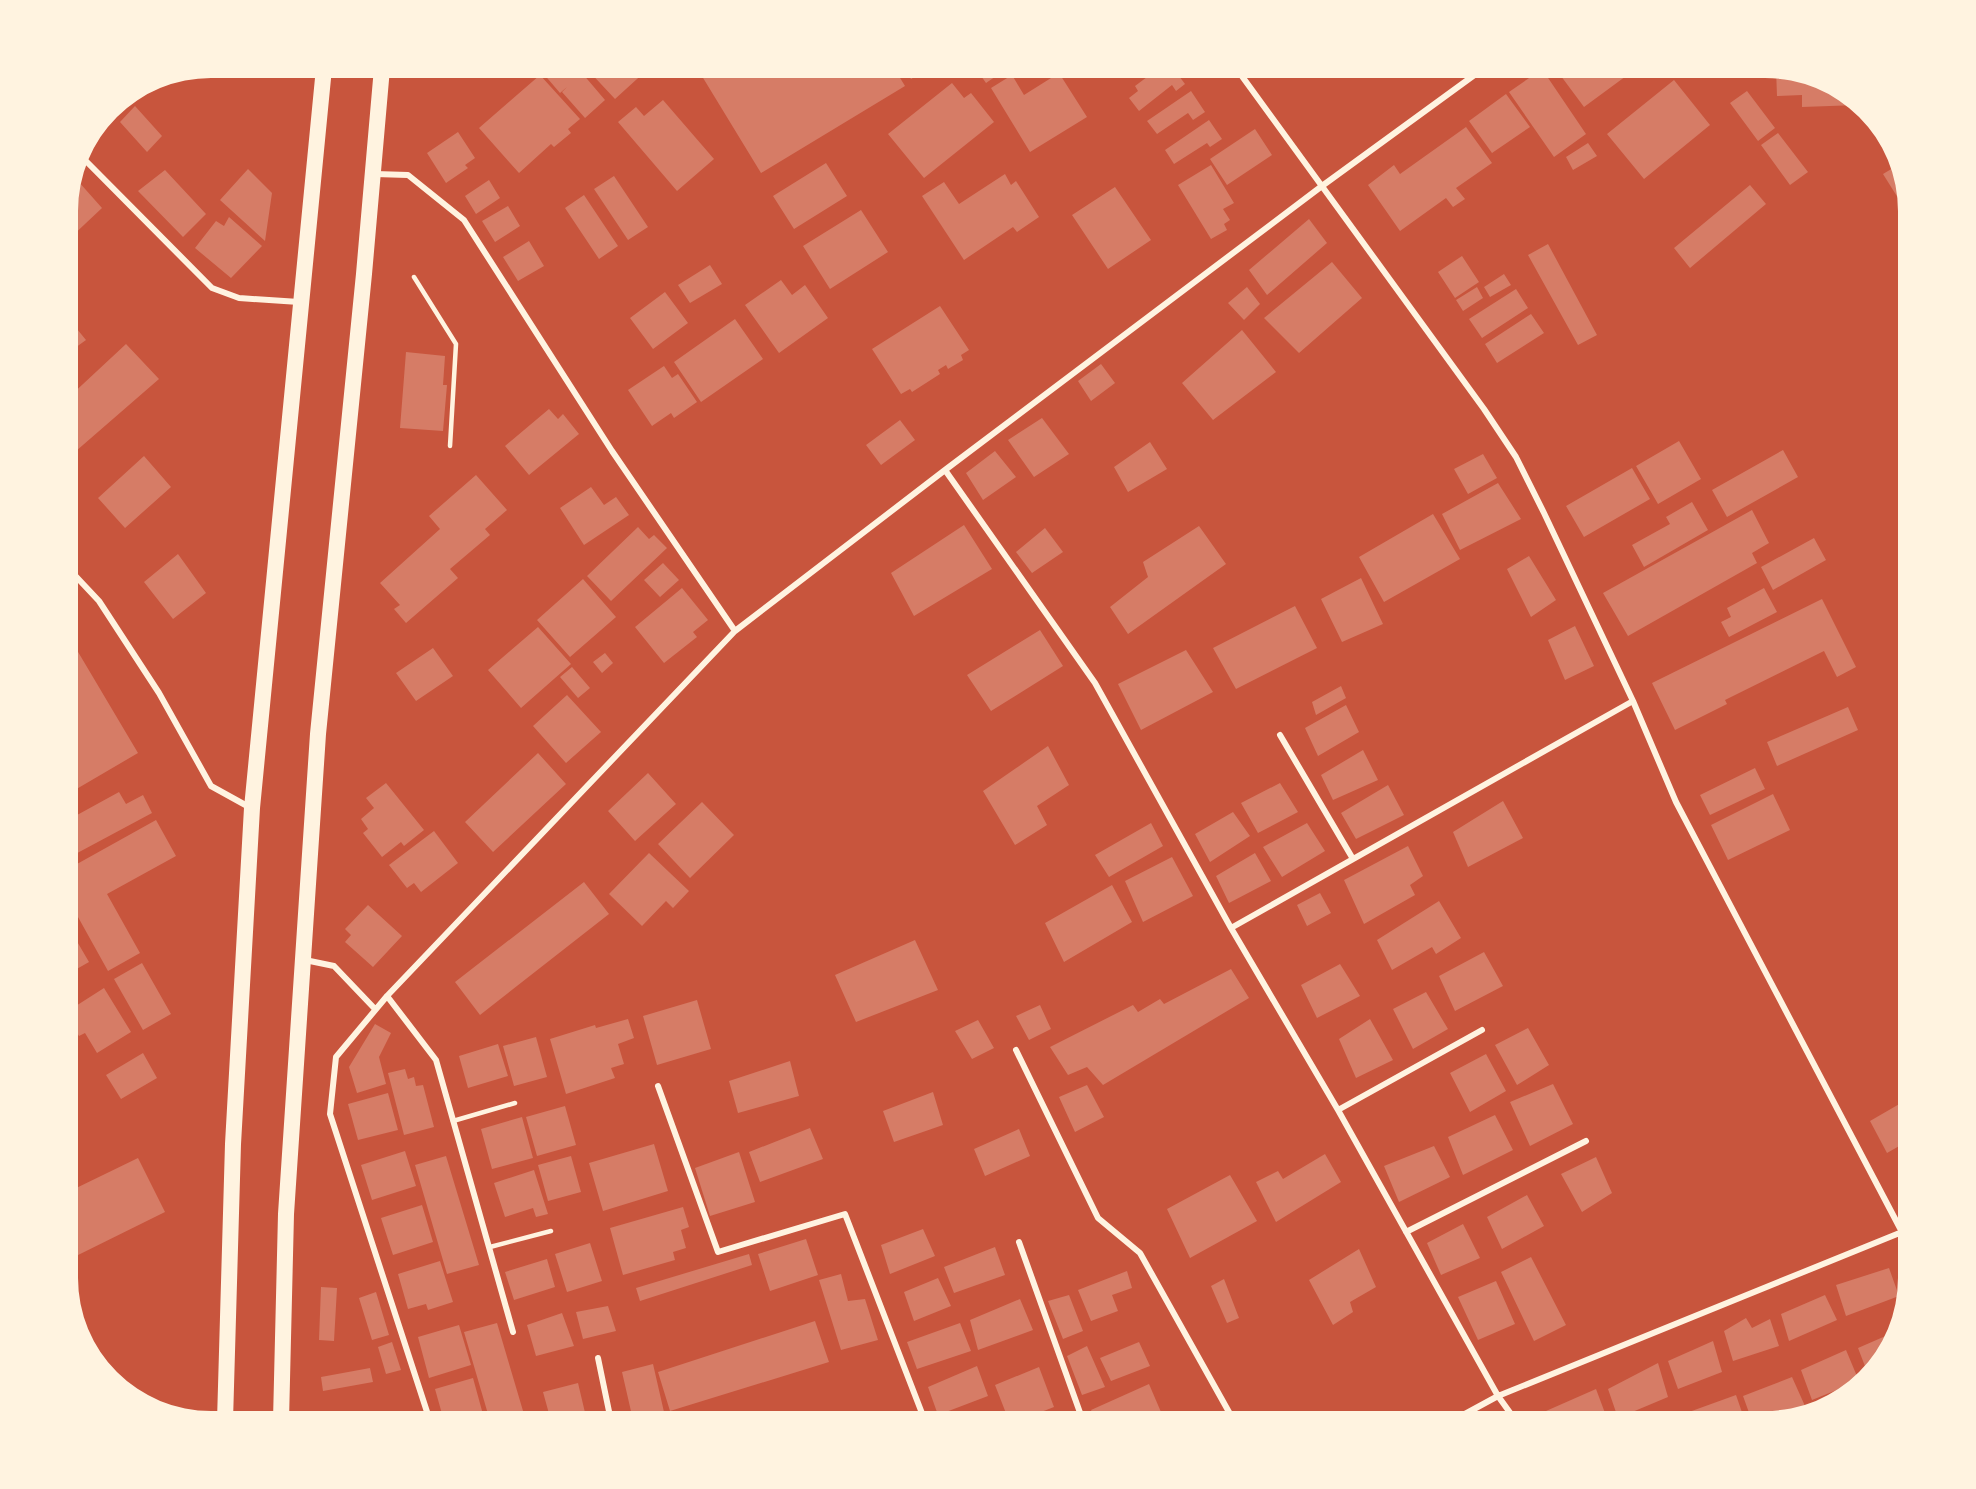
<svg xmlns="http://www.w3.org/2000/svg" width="1976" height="1489" viewBox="0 0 1976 1489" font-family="'Public Sans',sans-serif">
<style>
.building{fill:#d67c66}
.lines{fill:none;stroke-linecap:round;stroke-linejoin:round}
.service{stroke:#fff3e0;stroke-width:4.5}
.minor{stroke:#fff3e0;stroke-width:6}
.trunk{stroke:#fff3e0;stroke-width:16}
</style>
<rect width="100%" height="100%" fill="#c8553d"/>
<!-- building -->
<path class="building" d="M547 68H580L584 71 582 73 605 100 585 118 562 92 567 87 560 93 542 72Z
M586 68H647L648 69 615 99Z
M697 68H894L905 86 761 173Z
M904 68H930L911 79Z
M987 68H1008L986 83 979 73Z
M1116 68H1136L1123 77Z
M1159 68H1173L1185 84 1176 91 1172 85 1139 111 1129 98 1138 91 1135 86Z
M1555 68H1637L1584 107Z
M1542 69 1586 134 1554 157 1509 92Z
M1776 69 1811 75 1853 97 1858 105 1802 107V95L1777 96Z
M1059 73 1087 117 1030 152 991 88 1012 75 1024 95Z
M540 75 580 119 568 129 571 133 554 147 551 144 519 173 479 128Z
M1674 80 1710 125 1644 179 1607 134Z
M952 83 964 98 971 93 994 122 924 178 888 134Z
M1191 91 1205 112 1193 120 1188 113 1157 134 1147 121Z
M1747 91 1775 128 1758 141 1730 103Z
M1506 94 1530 127 1492 153 1469 121Z
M663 100 714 159 677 191 618 122 636 107 644 116Z
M135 106 162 136 147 152 120 122Z
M1209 120 1222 139 1210 147 1207 143 1174 164 1165 150Z
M1466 127 1492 163 1456 188 1465 199 1453 207 1446 198 1400 231 1368 185 1394 165 1400 174Z
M1255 129 1272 155 1227 185 1210 159Z
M458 132 475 158 465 165 468 168 446 183 427 153Z
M1778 133 1808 172 1790 185 1761 145Z
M1588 143 1597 156 1573 170 1566 157Z
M826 163 847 196 794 229 773 196Z
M1211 165 1234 203 1223 209 1230 220 1224 224 1227 230 1211 239 1178 185Z
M1898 165 1908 211V214L1883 174Z
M248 169 272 193 265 241 220 200Z
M165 170 206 214 183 237 138 191Z
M1005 174 1011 185 1016 181 1039 217 1017 232 1013 227 964 260 922 196 944 182 959 204Z
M614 176 648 227 628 240 594 189Z
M489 180 500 198 476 214 465 196Z
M78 181 102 208 68 240V202L72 186Z
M1750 185 1766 204 1690 268 1674 248Z
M1115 187 1151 240 1108 269 1072 215Z
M584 195 618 246 599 259 565 208Z
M508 206 520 226 495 242 482 221Z
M861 210 888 252 830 289 803 246Z
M229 217 262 246 231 278 195 248 216 221 224 226Z
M1309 219 1327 243 1267 295 1249 270Z
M529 241 544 266 518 281 503 257Z
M1548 244 1597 335 1578 345 1528 255Z
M1462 256 1479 282 1455 298 1438 272Z
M1332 262 1362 298 1299 353 1264 318Z
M710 265 722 284 690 303 678 285Z
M1504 274 1511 285 1490 297 1484 287Z
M781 280 792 295 805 285 828 318 779 353 745 305Z
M1247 287 1260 304 1244 320 1228 303Z
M1477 287 1483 298 1463 311 1456 300Z
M1516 289 1528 308 1482 338 1469 319Z
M665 292 688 323 653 349 630 318Z
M940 306 969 350 961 355 963 360 948 369 946 365 938 370 940 374 912 392 910 389 901 394 872 349Z
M1531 314 1544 333 1497 363 1485 344Z
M68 318 86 340 68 353Z
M735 319 763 359 701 402 674 362Z
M1242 330 1276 372 1213 420 1182 383Z
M126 344 159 379 68 458V398Z
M406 352 445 356 443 385H447L443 431 400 428Z
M1101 364 1115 383 1091 401 1078 381Z
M664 366 672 378 678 374 697 402 674 418 671 413 652 426 628 390Z
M549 409 558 419 563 414 579 434 529 475 505 446Z
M1042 418 1069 454 1034 477 1008 440Z
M900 420 915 440 881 465 866 445Z
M1679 441 1701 479 1658 504 1636 466Z
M1150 442 1167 469 1128 492 1114 467Z
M1783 450 1798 477 1727 517 1712 490Z
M995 451 1016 477 983 500 966 473Z
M1483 454 1497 478 1468 494 1454 469Z
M144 456 171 487 125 528 98 498Z
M1632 468 1650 499 1584 537 1566 506Z
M476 475 507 510 485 529 490 535 450 569 458 578 406 623 394 609 400 605 380 583 440 529 429 516Z
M1498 483 1521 519 1460 550 1442 514Z
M591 487 604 505 616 497 629 515 584 545 560 508Z
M1692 502 1708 530 1644 567 1632 545 1670 524 1666 517Z
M1752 510 1769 543 1752 553 1757 563 1628 636 1603 593Z
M1433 514 1460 559 1384 602 1359 557Z
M964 525 992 569 914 616 891 573Z
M1199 526 1226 564 1128 634 1110 607 1148 577 1143 562Z
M638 527 649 539 654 535 667 548 611 601 587 576Z
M1045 528 1063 552 1032 573 1016 552Z
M1814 538 1826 560 1773 590 1761 567Z
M178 554 206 593 173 619 144 582Z
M1529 556 1556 600 1531 617 1507 569Z
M663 563 679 580 660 597 644 580Z
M1361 578 1383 624 1342 642 1321 599Z
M583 579 616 617 570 657 537 620Z
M682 588 708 620 693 632 697 637 664 663 635 627Z
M1764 588 1777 612 1729 637 1721 622 1731 617 1727 608Z
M1822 599 1856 667 1837 677 1824 651 1725 700 1727 704 1675 730 1652 683Z
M1295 606 1317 648 1236 689 1213 648Z
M1575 626 1594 666 1565 680 1548 640Z
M538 627 571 664 521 708 488 670Z
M1040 630 1063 666 991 711 967 675Z
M68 635 138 753 68 794Z
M433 648 453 676 416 701 396 673Z
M1186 650 1213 692 1141 730 1118 684Z
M605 653 613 663 602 673 593 662Z
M572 667 590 688 578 698 560 677Z
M1341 686 1346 698 1316 715 1312 702Z
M567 695 601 732 566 763 533 726Z
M1346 705 1359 732 1318 756 1305 728Z
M1848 707 1858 730 1777 766 1767 742Z
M1048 746 1069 785 1037 806 1047 825 1015 845 983 791Z
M1363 750 1378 780 1333 800 1321 775Z
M538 753 566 784 493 852 465 822Z
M1755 768 1765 789 1710 815 1700 795Z
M648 773 676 804 635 841 608 811Z
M386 783 424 830 404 846 401 842 382 857 363 833 368 829 361 819 374 808 366 798Z
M1280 783 1298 812 1258 833 1241 803Z
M1388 785 1404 815 1356 839 1341 813Z
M119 792 126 804 143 795 152 813 68 858V820Z
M1773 794 1790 830 1728 860 1711 825Z
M1503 801 1523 838 1468 867 1453 832Z
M702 802 734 835 690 878 658 844Z
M1233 812 1250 836 1210 862 1195 834Z
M156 820 176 856 107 894 140 953 108 971 68 899V869Z
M1151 823 1163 846 1109 877 1095 855Z
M1307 823 1325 851 1282 877 1263 847Z
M434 831 458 863 421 892 414 883 407 888 389 865Z
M1408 846 1423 876 1410 885 1415 895 1364 924 1344 880Z
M649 853 689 891 673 908 666 901 642 926 609 894Z
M1255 853 1271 881 1229 903 1216 876Z
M1172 857 1193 896 1143 922 1125 881Z
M584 882 609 914 480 1015 455 982Z
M1112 885 1132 922 1064 962 1045 923Z
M1320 893 1331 913 1307 926 1297 905Z
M1439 901 1461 938 1436 954 1432 947 1392 970 1377 940Z
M368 905 402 936 373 967 345 942 351 935 345 929Z
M68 926 89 962 68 974Z
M915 940 938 990 856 1022 835 975Z
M1484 952 1503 986 1455 1011 1439 976Z
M142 963 171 1014 143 1030 114 979Z
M1340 964 1360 996 1317 1018 1301 985Z
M1231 969 1249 998 1103 1085 1087 1067 1068 1075 1050 1047 1133 1005 1138 1012 1160 999 1164 1004Z
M104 988 131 1032 97 1053 85 1033 79 1036 68 1019V1011Z
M1426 992 1448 1029 1413 1049 1393 1009Z
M697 1000 711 1049 657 1065 643 1016Z
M1040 1005 1051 1029 1029 1040 1016 1016Z
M628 1019 634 1038 618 1044 624 1064 611 1068 615 1078 566 1094 550 1039 595 1025 596 1028Z
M1370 1019 1393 1060 1356 1078 1339 1039Z
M978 1020 994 1048 972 1059 955 1031Z
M375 1024 391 1033 379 1057 386 1084 357 1093 349 1067Z
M1528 1028 1549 1065 1517 1085 1495 1045Z
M536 1037 547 1077 514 1086 503 1046Z
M498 1044 508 1076 468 1088 459 1056Z
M143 1053 157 1078 121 1099 106 1075Z
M1486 1054 1506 1091 1470 1112 1450 1073Z
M790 1061 799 1096 738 1113 729 1081Z
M405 1069 408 1079 414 1077 416 1086 423 1085 434 1127 404 1135 388 1073Z
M1553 1084 1573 1124 1530 1146 1510 1102Z
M1087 1085 1104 1117 1075 1132 1059 1097Z
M933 1092 943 1125 894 1142 883 1111Z
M388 1093 398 1130 358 1140 348 1104Z
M1908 1099V1141L1887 1153 1870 1121Z
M565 1106 576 1145 537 1156 526 1117Z
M1495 1115 1513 1150 1463 1175 1448 1137Z
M522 1117 533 1158 492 1169 481 1129Z
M810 1128 823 1159 760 1182 749 1152Z
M1019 1129 1030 1156 985 1176 974 1149Z
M654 1144 668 1191 603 1211 589 1163Z
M1434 1146 1450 1177 1399 1202 1384 1166Z
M405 1151 416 1186 372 1200 361 1165Z
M739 1152 755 1202 710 1216 695 1168Z
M1325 1154 1341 1182 1276 1222 1256 1182 1278 1171 1283 1179Z
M446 1156 479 1265 447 1274 415 1165Z
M571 1156 581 1192 548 1201 538 1165Z
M1596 1157 1612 1193 1582 1212 1561 1174Z
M138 1158 165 1212 68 1260V1192Z
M534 1170 548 1214 536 1217 533 1208 505 1217 494 1183Z
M1230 1175 1257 1221 1190 1258 1167 1209Z
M1527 1195 1544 1226 1502 1249 1487 1217Z
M422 1205 433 1242 393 1255 381 1218Z
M683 1207 689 1227 681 1230 686 1248 673 1252 675 1260 623 1275 610 1228Z
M1463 1224 1480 1258 1441 1275 1427 1243Z
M923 1229 935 1256 890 1274 881 1245Z
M806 1239 818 1275 770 1291 758 1254Z
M590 1243 602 1281 567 1292 555 1254Z
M995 1247 1005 1275 954 1293 944 1267Z
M1359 1249 1376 1287 1350 1302 1353 1312 1333 1325 1309 1280Z
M749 1254 752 1265 640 1301 636 1288Z
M1531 1257 1566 1325 1534 1341 1501 1272Z
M547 1259 555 1287 514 1300 505 1272Z
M440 1261 453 1302 428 1310 426 1304 408 1309 398 1274Z
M1889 1268 1899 1296 1846 1316 1836 1285Z
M1127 1271 1132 1288 1112 1295 1118 1311 1091 1321 1078 1290Z
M841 1274 848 1301 865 1299 878 1340 841 1350 819 1280Z
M938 1278 951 1306 914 1321 904 1292Z
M1224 1279 1239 1318 1227 1323 1211 1286Z
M1496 1281 1515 1324 1478 1340 1458 1297Z
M321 1287 337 1288 334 1341 319 1340Z
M376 1292 389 1335 372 1340 359 1298Z
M1069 1295 1083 1331 1063 1339 1048 1301Z
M1825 1295 1837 1320 1789 1341 1781 1314Z
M1020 1299 1033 1330 978 1350 970 1320Z
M608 1306 616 1331 583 1339 576 1312Z
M562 1313 574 1346 536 1356 527 1325Z
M1746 1318 1752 1328 1770 1319 1779 1346 1733 1361 1724 1331Z
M815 1321 829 1362 670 1411 658 1372Z
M497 1323 526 1421H490L464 1332Z
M960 1323 971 1351 917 1369 907 1342Z
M459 1325 471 1365 429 1378 418 1337Z
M1897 1331 1879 1366 1868 1374 1858 1348Z
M1713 1341 1722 1372 1678 1389 1668 1361Z
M392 1342 401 1370 386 1374 378 1347Z
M1139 1342 1150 1366 1111 1381 1100 1358Z
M1087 1346 1105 1387 1082 1395 1067 1356Z
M1846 1350 1859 1381 1812 1400 1801 1370Z
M1658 1363 1668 1397 1618 1418 1608 1389Z
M653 1364 664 1412 633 1420 622 1372Z
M977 1366 988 1396 938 1415 928 1387Z
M1039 1367 1054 1407 1018 1421H1009L995 1385Z
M370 1368 373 1382 323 1391 321 1377Z
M1792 1377 1805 1406 1770 1420 1752 1421 1743 1396Z
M473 1378 484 1418 473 1421H444L435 1389Z
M578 1383 587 1421H551L543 1392Z
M1149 1384 1164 1419 1159 1421H1096L1091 1410Z
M1596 1389 1608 1421H1550L1546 1411Z
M1736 1395 1745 1421H1692L1689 1412Z
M995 1414 998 1421H980Z"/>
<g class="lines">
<!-- service -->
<path class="service" d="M414 277 456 344 450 446
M453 1121 515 1103
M490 1247 551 1231"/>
<!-- minor -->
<path class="minor" d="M1236 68 1484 409 1516 457 1544 513 1633 701 1676 802 1902 1232
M80 155 212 288 239 298 299 302
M375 174 408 175 464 220 612 451 735 631
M945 470 1095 683 1231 928 1338 1110 1498 1396 1516 1421
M68 568 99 601 159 693 211 786 249 807
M1280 735 1353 859
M1231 928 1633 701
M305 960 334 966 375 1009
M387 996 436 1060 513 1332
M1016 1050 1098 1218 1140 1253 1234 1421
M68 1061 73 1058 68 1049
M658 1086 718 1252 845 1214 925 1421
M1338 1110 1482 1030
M1406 1232 1586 1141
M1019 1242 1083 1421
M598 1358 611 1421
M430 1421 330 1114 336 1057 387 996 735 631 945 470 1322 186 1484 68
M1452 1421 1498 1396 1902 1232 1908 1234"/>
<!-- trunk -->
<path class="trunk" d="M225 1421 233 1144 252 808 324 68
M281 1421 286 1214 318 734 364 274 382 68"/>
</g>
<!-- crop -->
<path d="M0 0H1976V1489H0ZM211 78H1765A133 133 0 0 1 1898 211V1278A133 133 0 0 1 1765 1411H211A133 133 0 0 1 78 1278V211A133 133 0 0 1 211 78Z" fill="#fff3e0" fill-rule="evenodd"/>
</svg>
